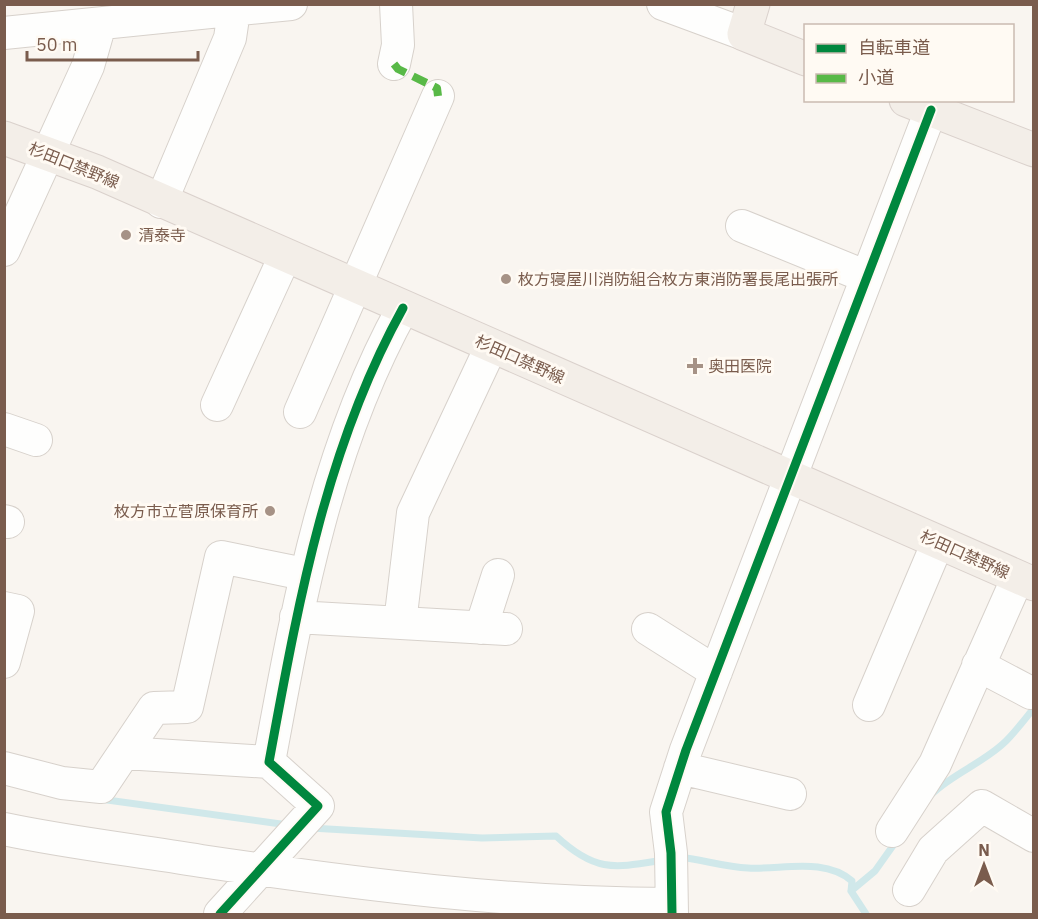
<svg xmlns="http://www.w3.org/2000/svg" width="1038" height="919" viewBox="0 0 1038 919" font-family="'IBM Plex Sans','Noto Sans JP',sans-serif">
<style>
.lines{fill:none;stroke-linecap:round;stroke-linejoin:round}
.stream{stroke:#d0e8ea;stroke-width:7}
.minor-casing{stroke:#d7d1cb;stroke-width:34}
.major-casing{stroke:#dad1cc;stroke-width:35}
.minor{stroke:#fefefd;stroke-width:32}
.major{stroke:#f3eee8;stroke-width:33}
.quiet{stroke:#58b947;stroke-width:8;stroke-dasharray:15 8;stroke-linecap:butt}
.cycleway-casing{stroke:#fffaf3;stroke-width:13}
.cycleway{stroke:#00873e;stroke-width:9}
.poi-dot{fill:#a69286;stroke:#fffaf3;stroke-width:2}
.labels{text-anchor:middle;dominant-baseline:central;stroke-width:6;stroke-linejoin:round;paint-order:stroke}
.street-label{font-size:16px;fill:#7a5c4d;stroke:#fffaf3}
.poi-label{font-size:16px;fill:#7a5c4d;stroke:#fffaf3;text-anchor:start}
</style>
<rect width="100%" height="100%" fill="#f9f5f0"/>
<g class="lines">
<!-- stream -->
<path class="stream" d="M933 793C954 773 985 762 1006 741 1016 731 1025 719 1034 708
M100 799 288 825
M311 828 482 838 556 836C596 873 614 868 664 860
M678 857C701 859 724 867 748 868 782 870 824 857 852 881L851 891 866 914
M851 891 875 871 897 840"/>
<defs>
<path id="minor" d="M663 4 744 34
M4 33 291 4
M394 64 398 45 396 4
M161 202 230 38 234 11
M742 226 867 277
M4 250 88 66 100 24
M217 405 285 256
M300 412 438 96
M4 429 36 440
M4 521 8 522
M4 608 18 611 4 662
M296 617 506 629
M400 623 413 513 491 347
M481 628 498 575
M648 629 716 672
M978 665 1031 693
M869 705 938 542
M124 753 269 762
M4 768 62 783 101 787 154 708 187 707 221 557 304 574
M680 768 790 794
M4 829C70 843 135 850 201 861 356 884 513 904 670 904
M892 831 935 764 1018 577
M909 890 933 850 982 806 1034 836
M220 914 318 806 269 762C298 605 325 449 403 308
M672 914 671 853 666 812 686 750 931 110"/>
<path id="major" d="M753 4 744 34 806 59
M906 100 1034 150
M4 138 97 172 1034 584"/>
</defs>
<!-- minor casing -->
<use href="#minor" class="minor-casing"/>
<!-- major casing -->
<use href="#major" class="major-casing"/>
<!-- minor -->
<use href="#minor" class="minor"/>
<!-- major -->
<use href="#major" class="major"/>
<!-- quiet -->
<path class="quiet" d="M394 64 398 69 437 88 438 96"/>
<defs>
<path id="cycleway" d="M220 914 318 806 269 762C298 605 325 449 403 308
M672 914 671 853 666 812 686 750 931 110"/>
</defs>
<!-- cycleway casing -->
<use href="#cycleway" class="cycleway-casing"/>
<!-- cycleway -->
<use href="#cycleway" class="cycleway"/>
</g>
<!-- markers -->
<g class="poi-dot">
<circle cx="126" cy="235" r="6"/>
<circle cx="506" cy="279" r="6"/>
<path d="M692 357h6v6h6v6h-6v6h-6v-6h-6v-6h6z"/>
<circle cx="270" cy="511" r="6"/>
</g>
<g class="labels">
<!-- street labels -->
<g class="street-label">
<text transform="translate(74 165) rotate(22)">杉田口禁野線</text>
<text transform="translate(520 359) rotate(24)">杉田口禁野線</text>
<text transform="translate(965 554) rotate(24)">杉田口禁野線</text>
</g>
<!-- poi labels -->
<g class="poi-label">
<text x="138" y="235">清泰寺</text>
<text x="518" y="279">枚方寝屋川消防組合枚方東消防署長尾出張所</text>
<text x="708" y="366">奥田医院</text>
<text x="258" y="511" text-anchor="end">枚方市立菅原保育所</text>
</g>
</g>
<!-- border -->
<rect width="1038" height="919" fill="none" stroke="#7a5c4d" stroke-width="12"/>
<!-- legend -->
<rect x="804" y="24" width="210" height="78" fill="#fffaf3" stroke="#cabbb1" stroke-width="1.5"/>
<rect x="816" y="44" width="30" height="9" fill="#00873e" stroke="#cabbb1" stroke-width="1.5"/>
<text x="858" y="54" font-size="18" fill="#7a5c4d">自転車道</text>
<rect x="816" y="74" width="30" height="9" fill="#58b947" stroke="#cabbb1" stroke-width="1.5"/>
<text x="858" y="84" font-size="18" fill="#7a5c4d">小道</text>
<!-- north arrow -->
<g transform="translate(984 865)" stroke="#fffaf3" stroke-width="4.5" paint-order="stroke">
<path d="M0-4.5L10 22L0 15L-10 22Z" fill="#7a5c4d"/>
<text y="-9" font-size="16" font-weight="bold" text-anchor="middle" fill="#7a5c4d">N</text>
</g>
<!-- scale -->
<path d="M27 51v9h171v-9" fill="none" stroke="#7a5c4d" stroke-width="3"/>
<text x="36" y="51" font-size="18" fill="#7a5c4d" stroke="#fffaf3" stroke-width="4.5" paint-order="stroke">50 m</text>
</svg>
